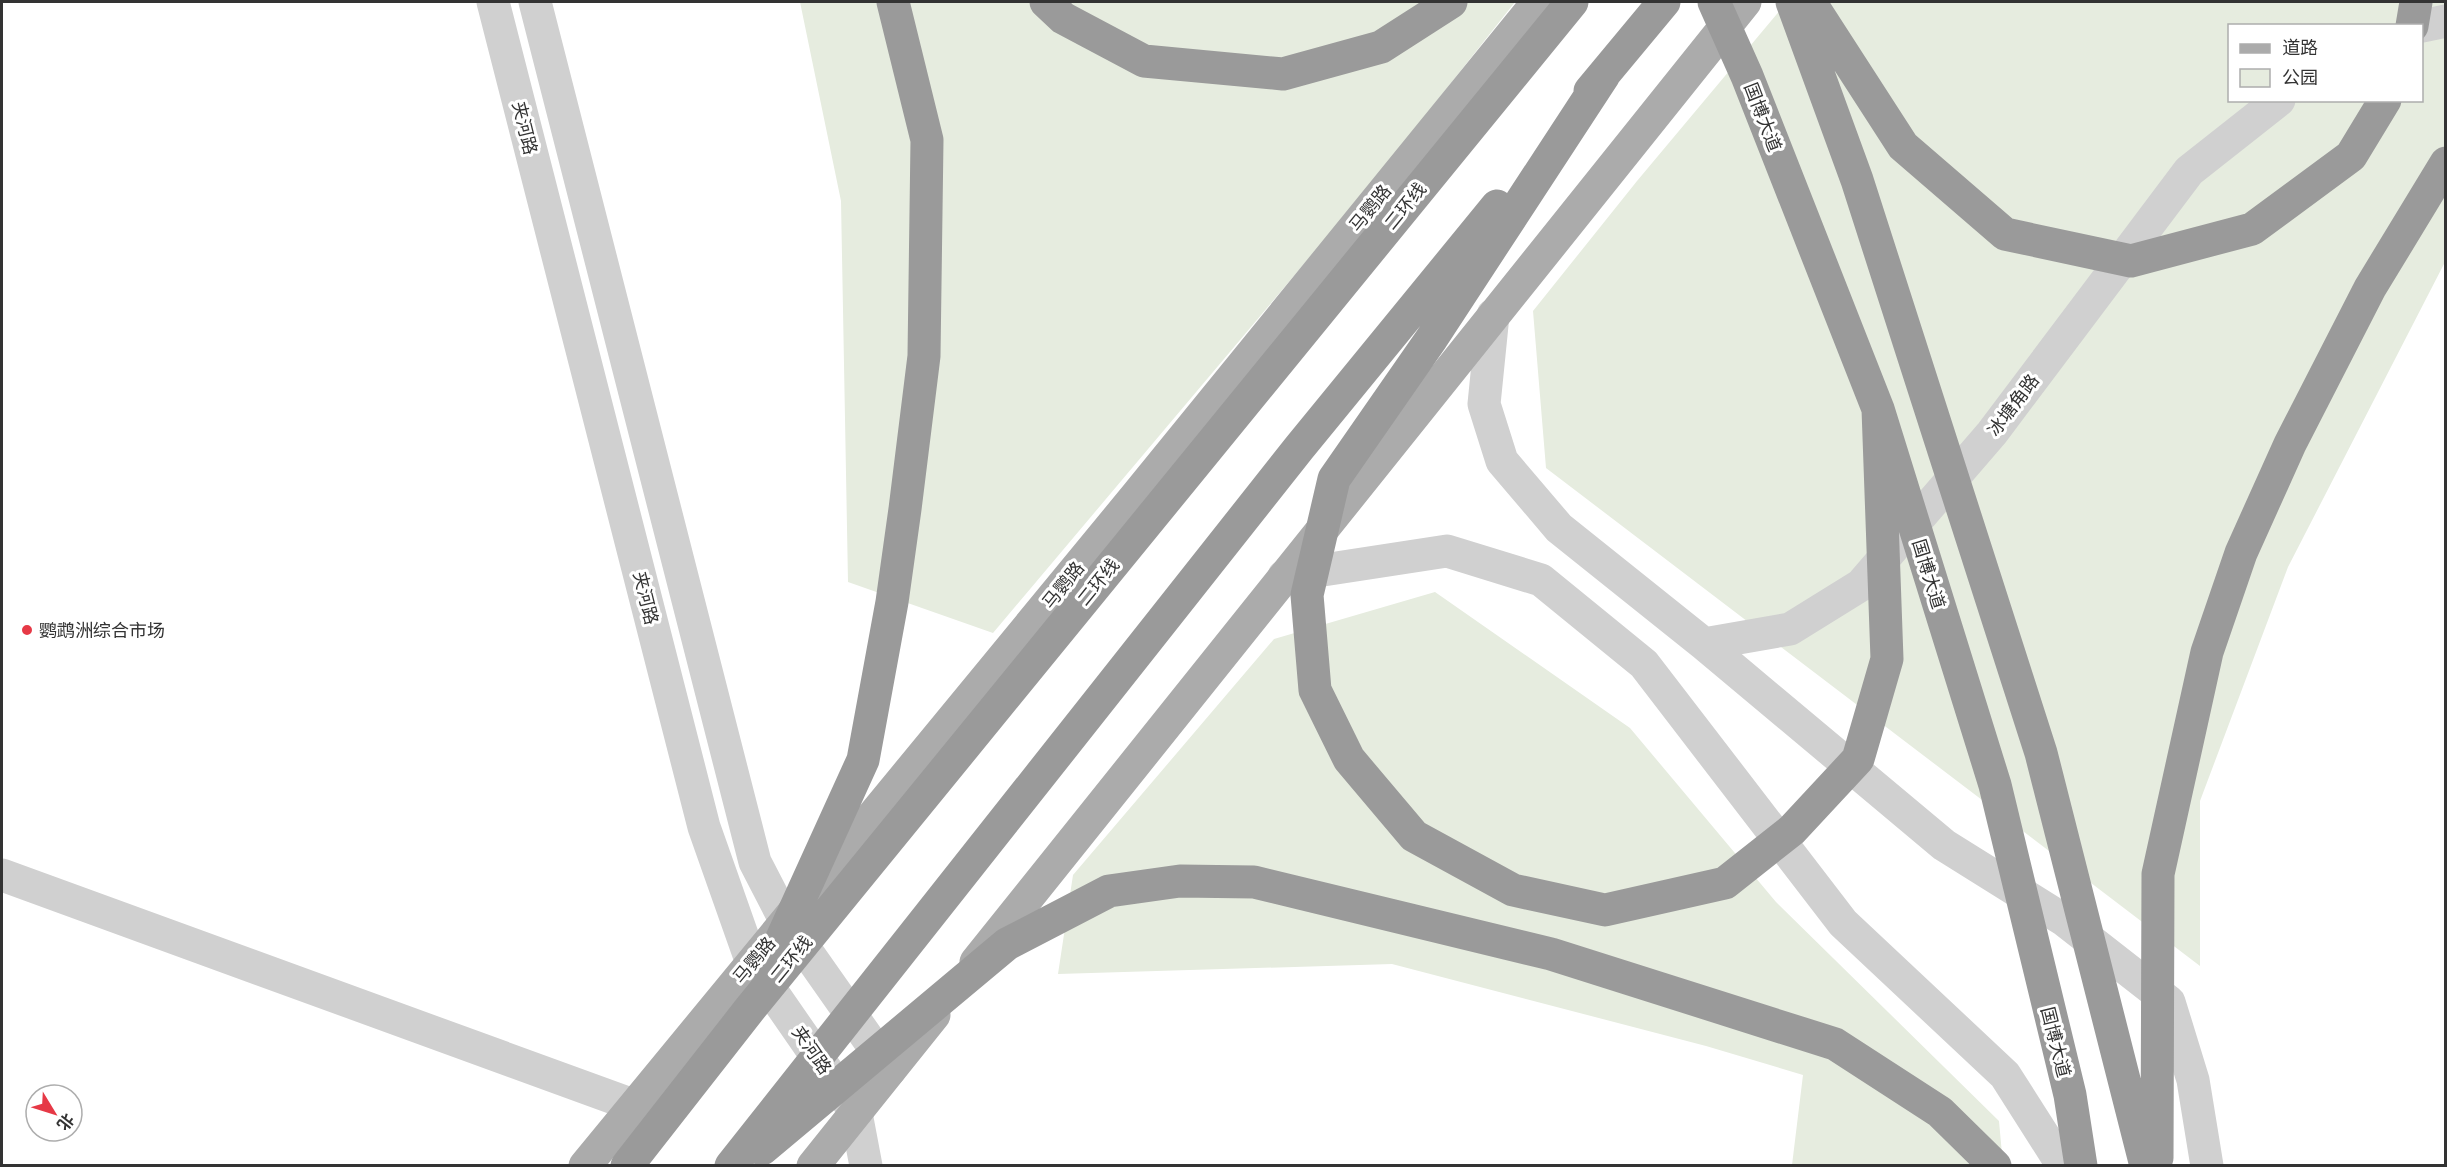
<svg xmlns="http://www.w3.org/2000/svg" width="2447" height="1167" viewBox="0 0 2447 1167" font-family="Inter,'Noto Sans SC',sans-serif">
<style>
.green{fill:#e6ecdf;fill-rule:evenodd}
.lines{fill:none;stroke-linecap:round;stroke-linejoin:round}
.minor{stroke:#d0d0d0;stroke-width:33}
.major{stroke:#ababab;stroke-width:33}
.highway{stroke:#9a9a9a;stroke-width:33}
.poi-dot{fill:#e63946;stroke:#fff;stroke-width:2}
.labels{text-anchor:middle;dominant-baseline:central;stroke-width:6;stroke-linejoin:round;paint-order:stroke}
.street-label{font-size:18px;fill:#333;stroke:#fff}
.poi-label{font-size:18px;fill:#333;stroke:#fff;text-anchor:start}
</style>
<rect width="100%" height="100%" fill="#fff"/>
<!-- green -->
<path class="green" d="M800 2H1515L1368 188 993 633 848 582 841 201Z
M1787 2H2445V262L2288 567 2200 801V966L1546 468 1533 311 1637 181ZM2230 26H2422V100H2230Z
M1435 592 1630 728 1776 902 1999 1121 2003 1165H1792L1803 1075 1706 1046 1392 964 1058 974 1073 875 1274 639Z"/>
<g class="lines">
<!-- minor -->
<path class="minor" d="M493 2 704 827 752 963 856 1113 866 1166
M535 2 755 862 786 922 890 1070
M2422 26 2446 21
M1493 315 1484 404 1502 461 1559 528 1704 644 1944 845 2064 920 2169 1002 2193 1080 2207 1166
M1284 576 1447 551 1541 580 1644 664 1843 923 2005 1075 2063 1166
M1704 644 1790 629 1861 585 1992 433 2189 171 2279 100
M2 875 633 1105"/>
<!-- major -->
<path class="major" d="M976 962 1745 2
M585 1166 1137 495 1538 2
M813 1166 934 1015"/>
<!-- highway -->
<path class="highway" d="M1046 2 1063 18 1144 61 1283 74 1381 47 1451 2
M1714 2 1747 76 1878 409 1995 785 2070 1095 2081 1166
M1792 2 1857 180 2041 753 2146 1166
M1810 2 1903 146 2005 234 2131 261 2252 229 2351 156 2385 100
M2412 26 2416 2
M1604 75 1432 338 1334 479 1307 595 1315 690 1349 759 1414 836 1513 890 1605 910 1725 883 1792 830 1858 759 1887 659 1878 409
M1590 91 1664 2
M768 969 863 760 892 602 905 509 924 356 927 140 893 2
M762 1149 1007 944 1109 891 1180 881 1254 882 1551 954 1835 1044 1940 1112 1995 1166
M2157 1158 2158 874 2207 652 2241 553 2290 444 2370 288 2446 163
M627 1166 749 1010 1572 2
M731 1166 1299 448 1497 206"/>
</g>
<!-- markers -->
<circle class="poi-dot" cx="27" cy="630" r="6"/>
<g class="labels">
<!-- street labels -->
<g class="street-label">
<text transform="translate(1763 117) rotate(69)">国博大道</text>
<text transform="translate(525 128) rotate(76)">夹河路</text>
<text transform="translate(1405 206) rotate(-51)">二环线</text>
<text transform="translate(1370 208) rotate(-51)">马鹦路</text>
<text transform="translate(2013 405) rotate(-53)">冰塘角路</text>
<text transform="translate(1929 574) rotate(73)">国博大道</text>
<text transform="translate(1098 582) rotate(-51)">二环线</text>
<text transform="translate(1063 585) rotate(-51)">马鹦路</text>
<text transform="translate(646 598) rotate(76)">夹河路</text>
<text transform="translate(791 959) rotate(-51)">二环线</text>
<text transform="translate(754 960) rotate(-50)">马鹦路</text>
<text transform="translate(2056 1042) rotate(76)">国博大道</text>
<text transform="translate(812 1050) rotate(55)">夹河路</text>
</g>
<!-- poi labels -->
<g class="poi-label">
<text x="39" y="630">鹦鹉洲综合市场</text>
</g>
</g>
<!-- border -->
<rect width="2447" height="1167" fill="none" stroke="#333333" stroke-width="6"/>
<!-- legend -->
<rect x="2228" y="24" width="195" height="78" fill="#ffffff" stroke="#adadad" stroke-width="1.5"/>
<rect x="2240" y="44" width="30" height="9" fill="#ababab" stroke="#adadad" stroke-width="1.5"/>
<text x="2282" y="54" font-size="18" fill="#333333">道路</text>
<rect x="2240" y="69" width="30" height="18" fill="#e6ecdf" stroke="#adadad" stroke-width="1.5"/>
<text x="2282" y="84" font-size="18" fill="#333333">公园</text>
<!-- north arrow -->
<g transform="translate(54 1113) rotate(128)"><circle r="28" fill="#ffffff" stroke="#adadad" stroke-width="1.5"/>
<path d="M0-4.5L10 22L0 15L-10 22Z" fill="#e63946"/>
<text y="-9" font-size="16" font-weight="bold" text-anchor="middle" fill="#333333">北</text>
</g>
</svg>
